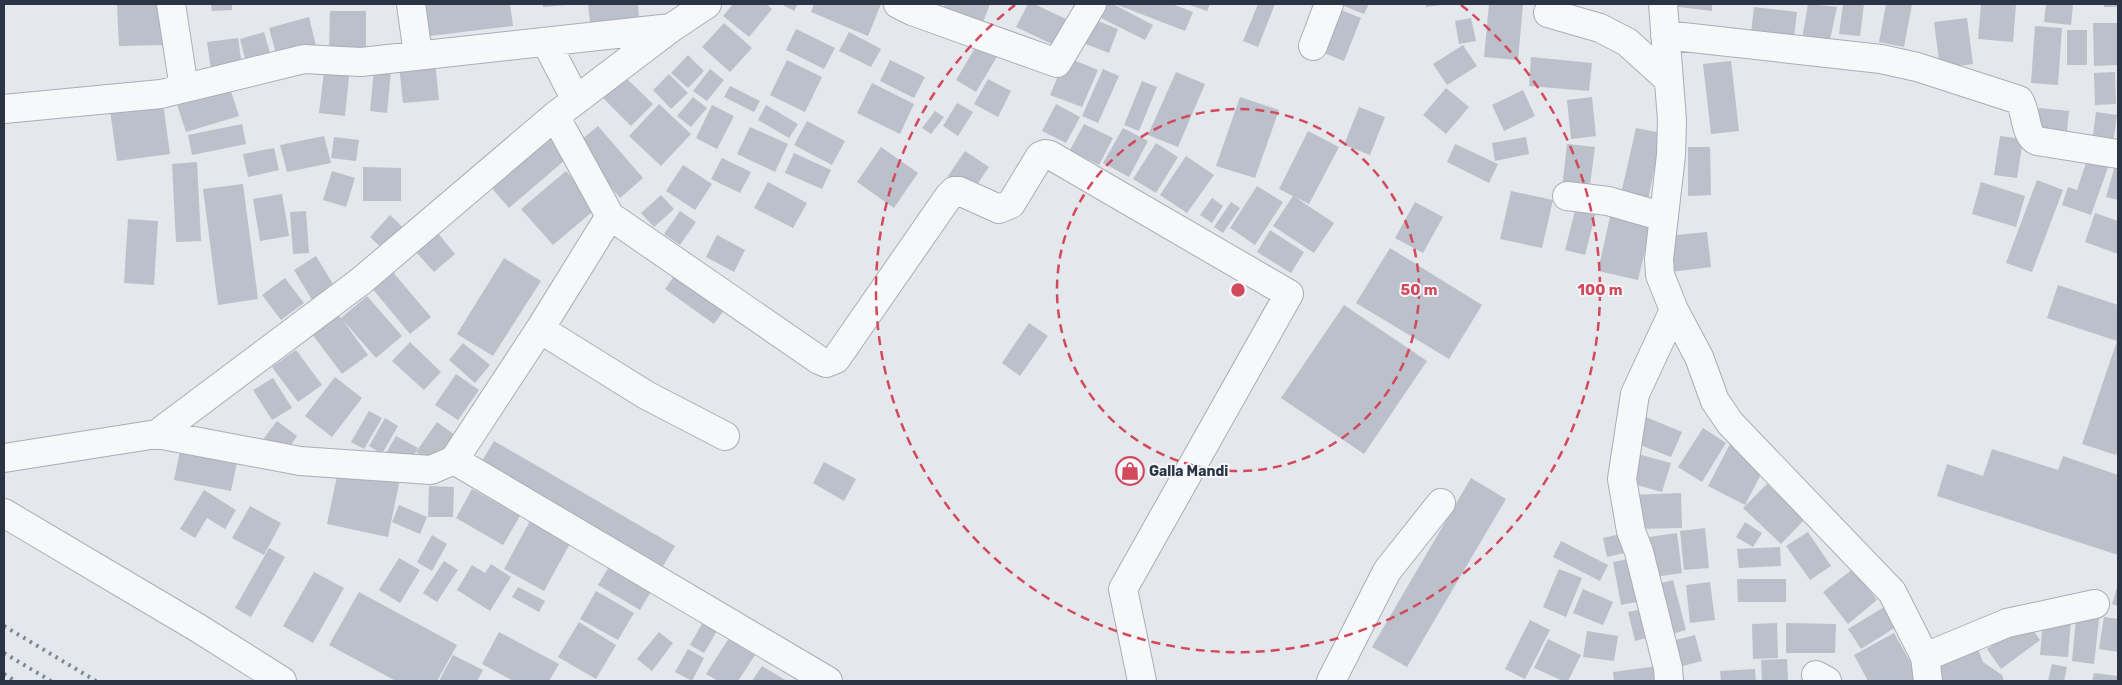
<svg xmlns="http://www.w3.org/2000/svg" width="2122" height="685" viewBox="0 0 2122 685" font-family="Rubik,sans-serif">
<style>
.building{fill:#bbc0ca}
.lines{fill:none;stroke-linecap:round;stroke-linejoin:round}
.minor-casing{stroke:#a9aeb7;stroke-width:30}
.minor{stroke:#f7f8fa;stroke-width:28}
.rail{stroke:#7d8696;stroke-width:4;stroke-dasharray:2.5 5;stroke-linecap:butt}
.ring{fill:none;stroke:#d1495b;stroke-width:2.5;stroke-dasharray:9 6}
.labels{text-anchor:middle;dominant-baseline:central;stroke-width:4;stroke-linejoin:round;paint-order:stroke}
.poi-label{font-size:14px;font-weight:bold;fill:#2b3445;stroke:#f4f6f9;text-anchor:start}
.centre{fill:#d1495b;stroke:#f4f6f9;stroke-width:2.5}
.ring-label{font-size:15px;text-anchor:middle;font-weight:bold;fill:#d1495b;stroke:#f4f6f9;stroke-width:4;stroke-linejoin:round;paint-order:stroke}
</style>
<rect width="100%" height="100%" fill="#e4e7ec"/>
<!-- building -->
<path class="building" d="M117 4H164L165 45 119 46Z
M211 4H232V10L212 11Z
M418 4H510L513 26 422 37Z
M543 4H567V5L543 7Z
M588 4H638L639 19 590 23Z
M733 4H766L772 9 749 37 723 16Z
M781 4H798L794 11Z
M814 4H881L868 36 811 12Z
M945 4H990L983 22 944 7Z
M1028 4H1034L1068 20 1056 46 1016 27Z
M1098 4H1113L1153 25 1145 40 1093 14Z
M1115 4H1172L1193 12 1185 31Z
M1187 4H1210L1207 11Z
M1258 4H1275L1258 47 1243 41Z
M1339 4H1369L1364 14Z
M1426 4H1440L1441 5 1426 7Z
M1489 4H1523L1518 60 1484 57Z
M1671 4H1712V11L1671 6Z
M1808 4 1837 7 1829 44 1802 39Z
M1843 4H1864L1860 36 1839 34Z
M1886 4H1912L1904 47 1879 42Z
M1981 4H2016L2013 42 1978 39Z
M2046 4H2073L2071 25 2044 22Z
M2104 4H2118V7H2104Z
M1754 7 1797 12 1794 37 1751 33Z
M1336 8 1361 18 1344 61 1319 51Z
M330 11H366V52H329Z
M309 17 317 50 278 61 269 28Z
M1088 17 1118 29 1109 53 1078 41Z
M1471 18 1476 41 1459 44 1455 21Z
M1967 18 1973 64 1940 68 1934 22Z
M724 23 752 48 730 72 702 47Z
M2093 23H2117L2118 65 2094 66Z
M2035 26 2062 28 2058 85 2031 83Z
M796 29 835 48 824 69 786 50Z
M2067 30H2087V65H2067Z
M264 32 273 64 248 70 240 39Z
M849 32 881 49 871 67 839 51Z
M238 38 243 72 212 76 207 42Z
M978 43 998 55 976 92 956 80Z
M1463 45 1477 66 1447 85 1433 64Z
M688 55 704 71 688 88 671 73Z
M1066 57 1098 70 1082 107 1050 95Z
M1531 57 1592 63 1589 91 1529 86Z
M787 60 822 77 805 112 770 95Z
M890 60 925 77 914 98 880 81Z
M1731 61 1739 131 1711 134 1703 64Z
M435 63 439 100 403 103 399 66Z
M325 64 350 67 345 116 319 113Z
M374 69 391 71 387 113 370 111Z
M710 69 724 80 707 101 693 91Z
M1103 69 1119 76 1098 123 1082 116Z
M1176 72 1205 84 1178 147 1148 135Z
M2115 72 2116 104 2095 105 2094 73Z
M669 74 688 93 671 109 653 90Z
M625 77 653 104 631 126 603 98Z
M988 79 1011 91 998 117 974 104Z
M1142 81 1157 87 1139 131 1124 125Z
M228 82 239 116 186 132 175 98Z
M872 83 914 104 900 134 857 113Z
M730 86 760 101 754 112 724 97Z
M1446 88 1469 107 1446 134 1423 115Z
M1523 90 1535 116 1504 131 1492 105Z
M693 97 707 108 691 127 677 116Z
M1240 97 1279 110 1255 178 1216 166Z
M1592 97 1596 136 1571 139 1567 100Z
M163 103 170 154 117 161 110 110Z
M957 103 973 112 958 136 943 126Z
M659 104 691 134 661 166 629 136Z
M1056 104 1080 117 1066 143 1042 131Z
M712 105 734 116 717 149 696 138Z
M766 105 798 124 789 138 758 120Z
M1359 107 1385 117 1370 155 1344 145Z
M2039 108 2069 111 2066 140 2036 137Z
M935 111 944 117 931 134 922 128Z
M2096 112 2117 115 2112 151 2091 149Z
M807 121 845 141 832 165 794 145Z
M242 124 246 144 192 155 188 135Z
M1084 124 1113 138 1099 165 1070 150Z
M598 126 643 178 620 198 575 145Z
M750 127 788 144 775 172 737 154Z
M1123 128 1148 141 1129 177 1103 163Z
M1636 128 1662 133 1648 200 1621 194Z
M1308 131 1339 147 1309 204 1295 197 1334 223 1314 253 1273 226 1293 196 1279 189Z
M552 132 572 154 509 208 490 186Z
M324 136 331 163 287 172 280 145Z
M2000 136 2023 139 2017 178 1994 175Z
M334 137 359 140 356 161 331 158Z
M1526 137 1529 154 1495 161 1492 143Z
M1156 143 1178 157 1156 193 1133 179Z
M1455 144 1498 164 1489 183 1447 162Z
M1567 144 1595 147 1589 193 1562 189Z
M881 147 918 173 894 208 857 182Z
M1688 147H1710L1711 195 1688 196Z
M274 148 279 170 248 177 243 154Z
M965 151 989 167 972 192 948 176Z
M794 153 831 170 822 189 785 173Z
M2089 154 2110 162 2091 215 2062 205 2068 187 2077 190Z
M2118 155V200L2106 197Z
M1186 156 1214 175 1187 213 1160 195Z
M722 158 751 172 740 193 711 179Z
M197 162 201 241 176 242 172 164Z
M683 165 712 184 695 210 666 191Z
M363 167 401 168V201H363Z
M332 171 355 178 346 207 323 200Z
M566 171 598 207 553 245 521 209Z
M2037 180 2063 190 2032 272 2006 263Z
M768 182 807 203 793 228 754 208Z
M1981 182 2025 196 2016 227 1972 214Z
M243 184 258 299 218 305 203 189Z
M1257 186 1283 202 1255 245 1230 228Z
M1511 191 1553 200 1542 248 1500 239Z
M282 194 289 236 260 241 253 199Z
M661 195 674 209 654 227 641 213Z
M1212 198 1223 206 1212 223 1200 215Z
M1231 202 1240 208 1223 233 1214 227Z
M1415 202 1443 217 1423 253 1395 238Z
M1577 203 1597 208 1585 255 1565 250Z
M1612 208 1653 217 1638 280 1598 271Z
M306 211 309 253 293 254 290 212Z
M680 211 696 222 680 245 664 234Z
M2095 213 2118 221V254L2085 242Z
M390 215 410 234 389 255 370 237Z
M128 219 158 221 154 285 124 283Z
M1270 230 1304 252 1291 273 1257 252Z
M437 232 455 254 434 272 415 251Z
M1707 232 1711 267 1670 272 1666 236Z
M717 235 745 250 734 272 706 257Z
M1390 248 1482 305 1449 359 1356 303Z
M316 256 336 289 314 303 294 270Z
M504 258 541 281 493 356 457 334Z
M386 264 431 317 410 334 366 281Z
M680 268 729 303 714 324 665 289Z
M285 278 304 303 281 320 262 295Z
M2058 285 2118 305V448L2116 455 2082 444 2117 341 2047 318Z
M367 296 402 336 376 358 342 319 368 355 342 374 312 334 338 315 341 318Z
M1344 305 1427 361 1364 454 1281 398Z
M1029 323 1048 336 1020 376 1002 363Z
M410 342 441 372 424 390 392 361Z
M463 343 490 365 475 383 449 360Z
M296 350 322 385 298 402 272 367Z
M456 374 479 390 458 420 435 405Z
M335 377 362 398 332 437 305 416Z
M273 378 292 408 272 420 253 390Z
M369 411 382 418 364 449 351 442Z
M1641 415 1682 432 1671 457 1630 441Z
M385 418 398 426 382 454 369 446Z
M277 421 297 436 285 454 264 438Z
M437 422 455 435 435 465 416 452Z
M1703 428 1726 443 1702 482 1678 467Z
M396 436 418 448 407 467 385 455Z
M494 441 675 546 663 566 482 461Z
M1730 444 1767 463 1745 505 1708 486Z
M181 446 238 458 231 491 174 480Z
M1992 449 2058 470 2063 456 2118 475V555L1937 496 1947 464 1983 476Z
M1634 453 1671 463 1662 492 1626 482Z
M824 462 856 479 844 501 813 483Z
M339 466 400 479 388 537 327 524Z
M1471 478 1506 499 1407 667 1372 647Z
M1767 484 1805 519 1781 544 1743 508Z
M429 486 454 487 453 517H428Z
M472 489 520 516 503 545 456 518Z
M204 490 236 510 225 529 207 518 195 538 180 529Z
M1681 493 1682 528 1632 529 1631 495Z
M399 505 427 517 420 534 392 522Z
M250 506 281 523 264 555 232 538Z
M531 519 572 540 544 591 504 569Z
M1745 522 1762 533 1753 547 1736 537Z
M1705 528 1709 568 1684 570 1680 531Z
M1630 532 1633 551 1607 557 1603 538Z
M1808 532 1831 566 1810 580 1786 546Z
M1677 533 1682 573 1648 578 1642 538Z
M432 535 447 544 432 571 417 562Z
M1561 541 1608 565 1600 581 1553 557Z
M1780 547 1781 566 1739 568 1737 549Z
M269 548 285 557 251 617 235 608Z
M1639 557 1647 600 1621 605 1613 562Z
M399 558 420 570 400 603 379 590Z
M613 560 655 585 640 610 598 585Z
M444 561 458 570 437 602 423 593Z
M491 564 511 577 490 611 457 590 472 565 485 573Z
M1559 569 1582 578 1566 617 1543 607Z
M1853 569 1877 600 1848 624 1823 592Z
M314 572 344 588 313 643 283 626Z
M1737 579H1786V602H1738Z
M1673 580 1686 630 1662 637 1649 586Z
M1710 582 1715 620 1690 623 1686 585Z
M2118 584V606L2112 604Z
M518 587 545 601 539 612 512 597Z
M1583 589 1613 602 1603 625 1573 613Z
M596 591 634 613 618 640 580 619Z
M359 592 457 645 437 681H396L329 645Z
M1884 607 1896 627 1861 649 1848 629Z
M2077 607 2100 610 2094 664 2072 661Z
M1647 608 1654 636 1635 641 1628 612Z
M707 615 721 624 704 653 690 645Z
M2104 617 2118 619V652L2099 649Z
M2043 618 2071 620 2068 657 2040 655Z
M1530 620 1550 630 1525 679 1505 669Z
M2026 620 2040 640 2001 669 1987 649Z
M579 622 616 645 596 679 558 657Z
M1777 623 1778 658 1753 659 1752 624Z
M1786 623 1836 624 1835 653H1786Z
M1587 631 1618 636 1614 661 1583 657Z
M499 632 559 664 549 681H513L482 664Z
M659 632 673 643 652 671 637 659Z
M1894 633 1921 681H1868L1854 655Z
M731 635 757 652 738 681H718L706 674Z
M1695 635 1702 661 1675 668 1668 642Z
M1548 639 1581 655 1568 681H1563L1534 668Z
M688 649 704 658 692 681 675 672Z
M1978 649 1983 662 2002 675 2004 681H1933L1928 666Z
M453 655 483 670 477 681H439Z
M1787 659 1788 681H1762L1761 660Z
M2052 664 2067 667 2064 681H2048Z
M762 666 787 681H752Z
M1658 666 1661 681H1614L1613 672Z
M1755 669 1756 681H1721L1720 671Z
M2094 673 2118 676V681H2092Z"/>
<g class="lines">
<defs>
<path id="minor" d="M171 4 184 88
M411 4 418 55
M898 4 912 11 1057 63 1092 4
M1663 4 1672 120 1671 155 1659 259 1660 275 1674 310 1699 357 1715 401 1730 423 1892 592 1925 657 1928 681
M1548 13 1600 28 1627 42 1668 79
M1665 35 1881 59 1917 67 2019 100C2027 111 2024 135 2037 141L2118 154
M546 42 576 100
M1313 46 1329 4
M4 109 161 94 304 59 361 62 671 28
M555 116 610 216 819 360 826 363 836 359 949 196 954 191H959L999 209 1011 204 1040 156 1045 154 1050 155 1289 294 1123 589 1142 681
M1567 196 1608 201 1664 217
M540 329 646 395 725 436
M157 434 361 281 555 116 671 28 707 4
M4 458 157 434 300 461 431 470 454 460 828 681
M454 460 540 329 610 216
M4 513 198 628 282 681
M1925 657 2007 623 2095 604
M1816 675 1827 681
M1331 681 1387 571 1441 503
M1669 681 1668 668 1639 552 1631 531 1622 479 1635 394 1674 310"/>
</defs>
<!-- minor casing -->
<use href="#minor" class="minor-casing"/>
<!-- minor -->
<use href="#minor" class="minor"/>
<!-- rail -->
<path class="rail" d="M4 626 96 681
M4 653 51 681
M4 674 15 681"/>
</g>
<!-- distance rings -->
<g class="ring">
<circle cx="1238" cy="290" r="181"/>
<path d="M1461 5A362 362 0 1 1 1015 5"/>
</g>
<!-- icons -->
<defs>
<symbol id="shop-ring" viewBox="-11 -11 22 22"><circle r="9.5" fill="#f4f6f9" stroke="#d1495b" stroke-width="1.5"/><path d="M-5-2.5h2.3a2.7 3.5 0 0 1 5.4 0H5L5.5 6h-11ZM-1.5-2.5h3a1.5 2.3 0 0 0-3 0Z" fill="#d1495b"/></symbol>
</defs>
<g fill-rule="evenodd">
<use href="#shop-ring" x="1114" y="455" width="32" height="32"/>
</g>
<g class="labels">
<!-- poi labels -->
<g class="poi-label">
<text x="1149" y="471">Galla Mandi</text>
</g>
</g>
<circle cx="1238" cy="290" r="8" class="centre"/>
<g class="ring-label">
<text x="1419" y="295">50 m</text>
<text x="1600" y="295">100 m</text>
</g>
<!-- border -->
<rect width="2122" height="685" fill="none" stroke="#2b3445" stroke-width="10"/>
</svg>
